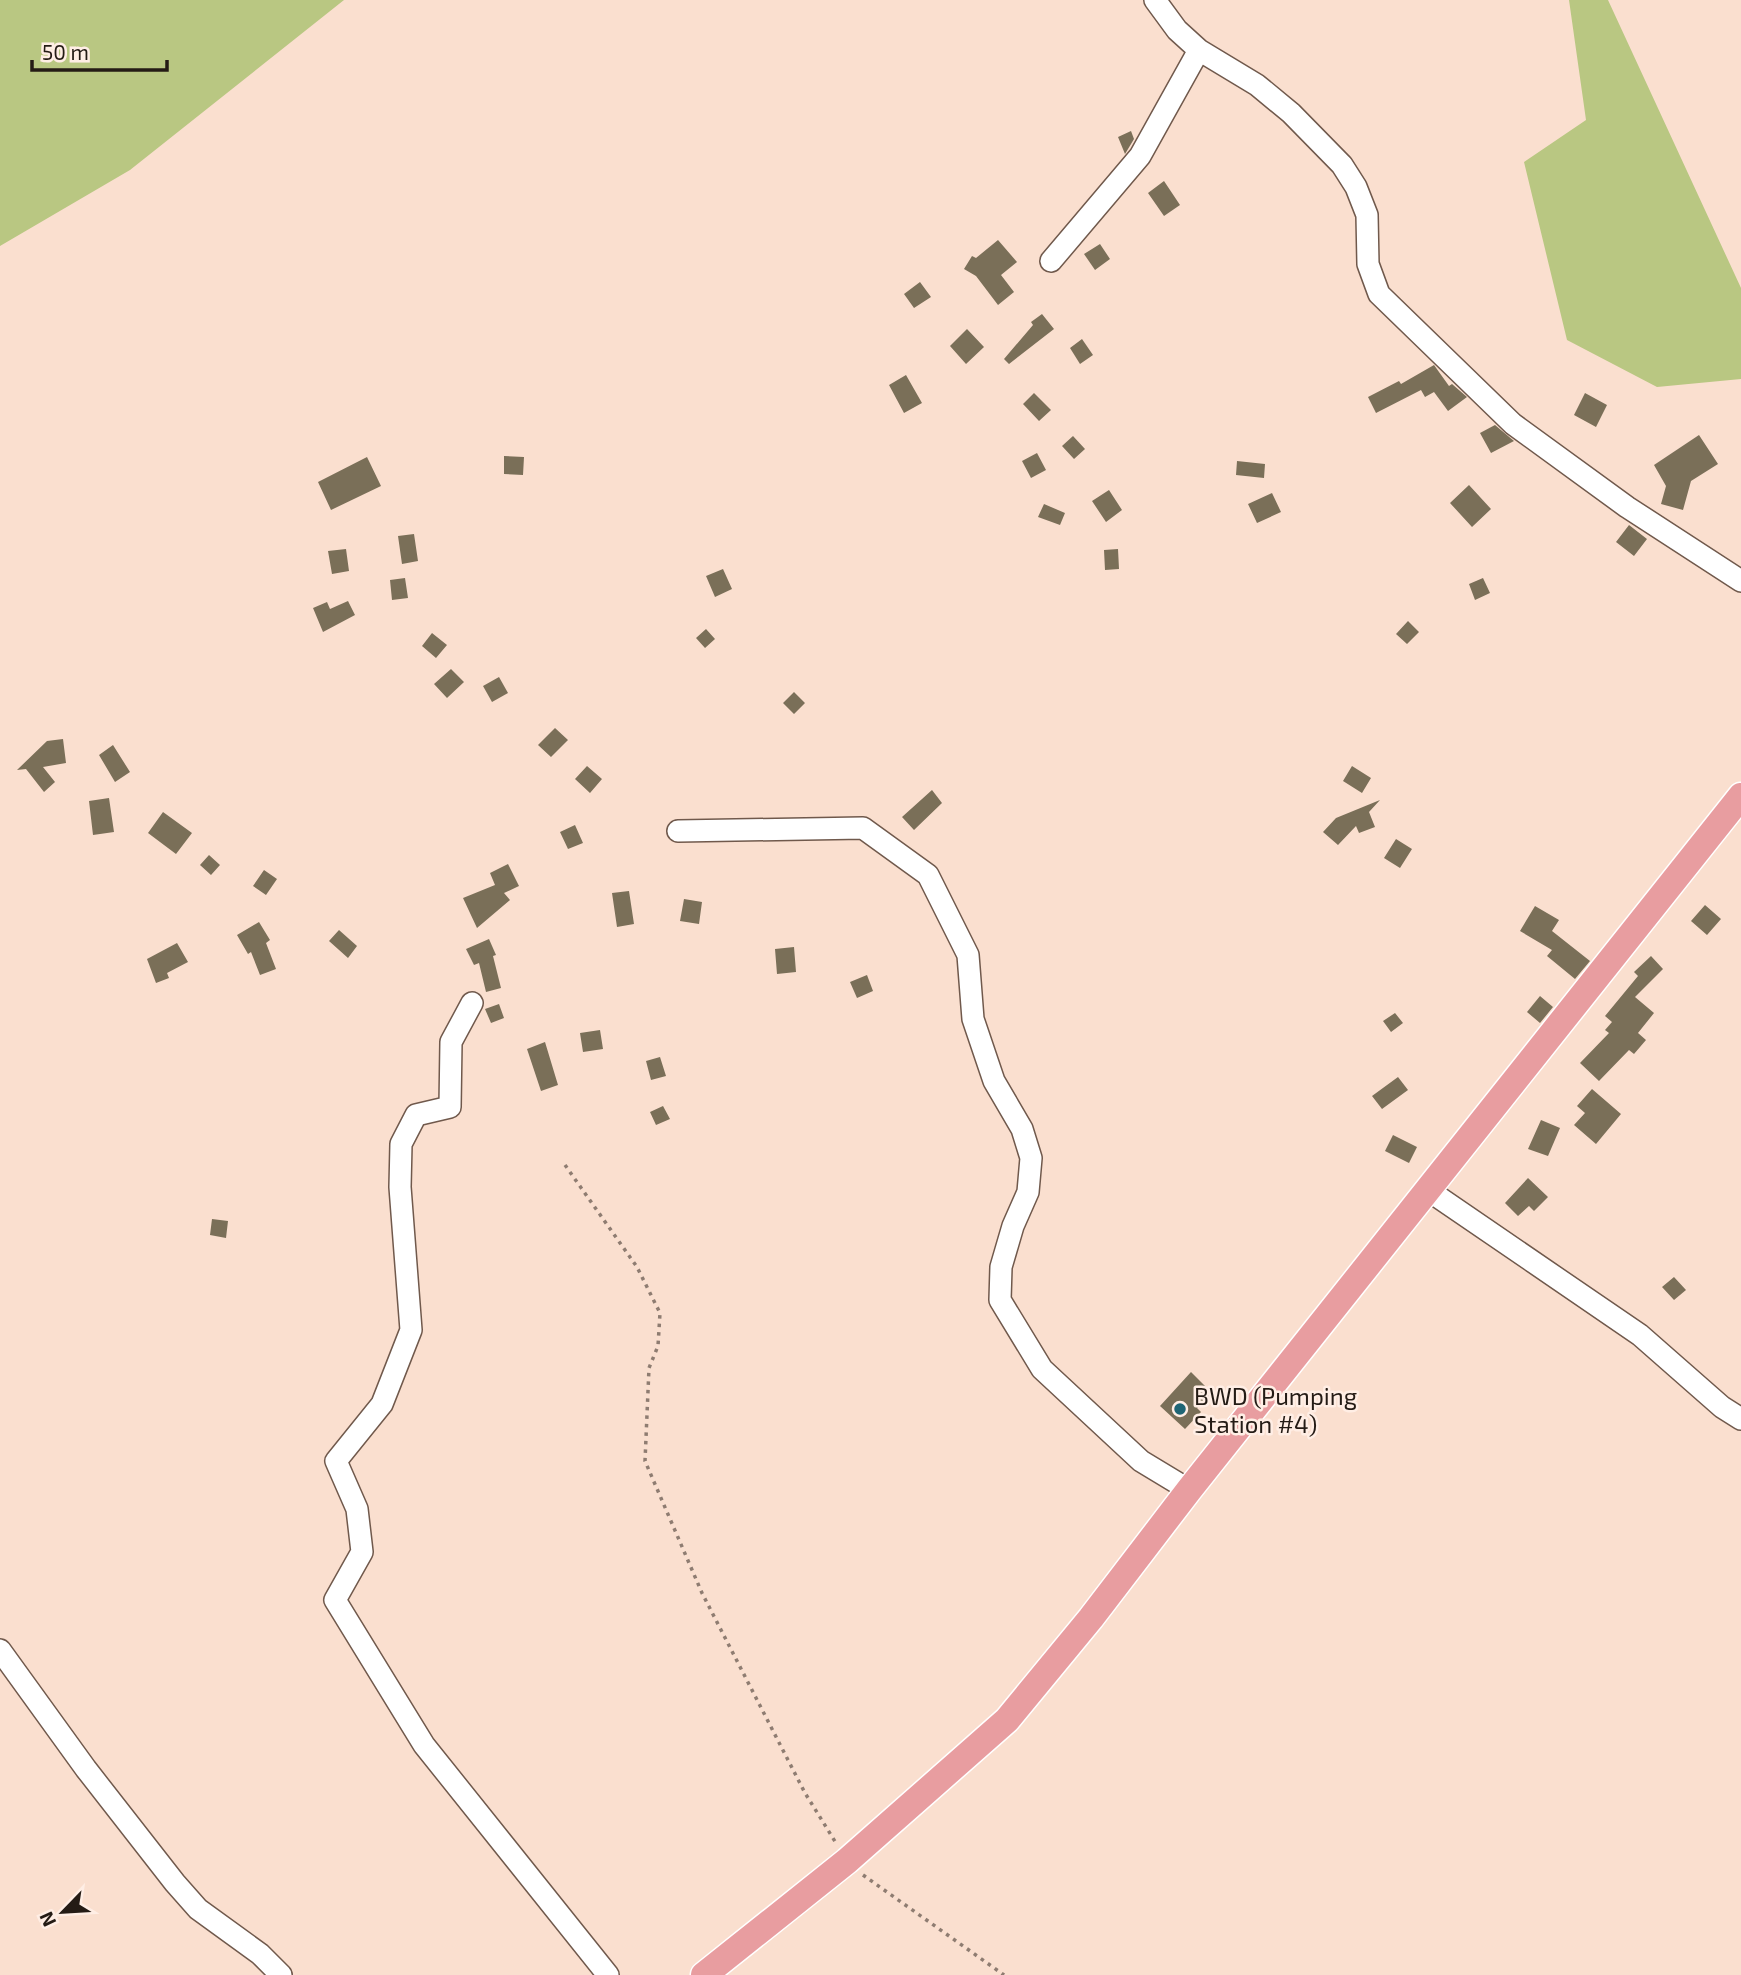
<svg xmlns="http://www.w3.org/2000/svg" width="1741" height="1975" viewBox="0 0 1741 1975" font-family="'Exo 2',sans-serif">
<style>
.green{fill:#b9c782}
.building{fill:#7a6f58}
.lines{fill:none;stroke-linecap:round;stroke-linejoin:round}
.minor-casing{stroke:#70594c;stroke-width:24}
.major-casing{stroke:#fff;stroke-width:29}
.path{stroke:#8e7c71;stroke-width:3.5;stroke-dasharray:3.5 5;stroke-linecap:butt}
.minor{stroke:#fff;stroke-width:21}
.major{stroke:#e89da0;stroke-width:26}
.poi-dot{fill:#1f6575;stroke:#ffeee5;stroke-width:2.5}
.labels{text-anchor:middle;dominant-baseline:central;stroke-width:5;stroke-linejoin:round;paint-order:stroke}
.poi-label{font-size:24px;fill:#241b15;stroke:#ffeee5;text-anchor:start}
</style>
<rect width="100%" height="100%" fill="#fadfcf"/>
<!-- green -->
<path class="green" d="M0 0H344L130 170 0 246Z
M1569 0H1608L1741 288V379L1657 387 1567 340 1524 162 1586 120Z"/>
<!-- building -->
<path class="building" d="M1131 131 1134 139 1125 154 1118 137Z
M1164 181 1180 205 1164 216 1148 193Z
M998 240 1017 262 1001 275 1014 292 998 305 976 276 964 269 972 256 976 258Z
M1100 244 1110 259 1095 270 1084 254Z
M920 282 931 297 914 308 904 294Z
M1042 314 1054 329 1009 364 1004 359 1033 325 1031 322Z
M967 329 984 347 966 364 950 346Z
M1082 339 1093 355 1080 364 1070 348Z
M1434 365 1449 386 1452 384 1467 397 1448 411 1434 392 1425 397 1421 390 1376 413 1368 397 1399 381 1401 384Z
M906 375 922 403 904 413 889 385Z
M1034 393 1051 410 1039 421 1023 404Z
M1585 393 1607 405 1596 427 1574 415Z
M1495 425 1514 441 1491 453 1480 433Z
M1699 435 1718 464 1691 481 1683 510 1661 504 1666 486 1654 465Z
M1073 436 1085 449 1074 459 1062 446Z
M1037 453 1046 470 1031 478 1022 461Z
M504 456 524 457 523 475 504 474Z
M367 457 381 486 331 510 318 482Z
M1237 461 1265 464 1264 478 1236 475Z
M1469 485 1491 509 1472 527 1450 503Z
M1109 490 1122 510 1106 522 1092 501Z
M1272 493 1281 512 1257 523 1248 504Z
M1044 504 1065 513 1060 525 1038 517Z
M1629 525 1647 539 1634 556 1616 542Z
M414 534 418 561 402 564 398 536Z
M346 549 349 571 332 574 328 551Z
M1118 549 1119 569 1105 570 1104 550Z
M723 569 732 589 715 597 706 576Z
M405 578 408 598 392 600 390 580Z
M1483 578 1490 593 1475 600 1469 584Z
M348 601 355 615 323 632 313 608 327 602 330 609Z
M1408 621 1419 632 1407 644 1396 634Z
M706 629 715 639 705 648 696 638Z
M432 633 447 645 436 658 422 646Z
M451 669 464 682 447 698 434 684Z
M499 677 508 693 492 702 483 686Z
M794 692 805 703 794 714 783 703Z
M555 728 568 740 551 757 538 745Z
M63 739 66 763 43 767 55 782 44 792 26 769 17 770 47 741Z
M113 745 130 772 115 782 99 755Z
M587 766 602 779 590 793 575 779Z
M1352 766 1371 778 1362 793 1343 781Z
M932 790 942 803 914 830 902 817Z
M109 798 114 832 93 835 89 801Z
M1380 800 1369 812 1375 827 1359 833 1356 826 1338 845 1323 832 1336 818Z
M163 812 192 833 176 854 148 833Z
M575 825 583 843 568 849 560 832Z
M1396 839 1412 849 1400 868 1384 858Z
M209 855 220 865 211 875 200 865Z
M508 864 519 886 504 893 510 900 477 928 463 898 495 885 490 873Z
M264 870 277 879 266 895 253 886Z
M629 891 634 924 617 927 612 893Z
M684 899 702 902 699 924 680 921Z
M1705 905 1721 919 1707 935 1691 921Z
M1535 906 1559 920 1552 931 1590 961 1575 979 1547 956 1552 950 1520 931Z
M259 922 270 940 266 943 276 969 260 975 251 952 248 954 237 935Z
M339 930 357 946 348 958 329 941Z
M489 939 496 955 493 956 501 988 486 992 479 963 474 965 466 949Z
M177 943 188 962 167 973 169 978 156 983 147 959Z
M794 947 796 972 777 974 775 949Z
M1651 956 1663 969 1635 997 1654 1013 1638 1033 1646 1040 1634 1054 1629 1050 1599 1081 1580 1063 1609 1033 1605 1030 1612 1022 1605 1016 1638 976 1634 972Z
M867 975 873 991 857 998 850 982Z
M1540 996 1553 1007 1540 1023 1527 1012Z
M499 1004 504 1018 491 1023 485 1009Z
M1395 1013 1403 1023 1391 1032 1383 1021Z
M600 1030 603 1049 583 1052 580 1033Z
M545 1042 558 1085 541 1091 527 1049Z
M660 1057 666 1076 651 1080 646 1061Z
M1398 1077 1408 1090 1382 1109 1372 1096Z
M1592 1089 1621 1114 1596 1144 1574 1125 1585 1113 1577 1106Z
M663 1106 670 1119 656 1125 650 1112Z
M1541 1120 1560 1128 1548 1156 1528 1149Z
M1393 1135 1417 1147 1409 1163 1385 1151Z
M1528 1178 1548 1197 1534 1211 1529 1206 1518 1216 1505 1203Z
M212 1219 228 1221 226 1238 210 1235Z
M1674 1277 1686 1290 1674 1300 1662 1287Z
M1191 1372 1212 1393 1197 1408 1201 1412 1185 1429 1160 1406Z"/>
<g class="lines">
<defs>
<path id="minor" d="M1155 0 1177 30 1199 50 1257 85 1291 113 1342 165 1356 187 1367 215 1368 264 1379 294 1513 424 1627 507 1741 581
M1051 261 1140 156 1199 50
M678 831 863 828 928 875 968 955 973 1019 994 1081 1022 1129 1031 1158 1028 1192 1013 1226 1001 1267 1000 1300 1042 1369 1141 1461 1189 1490
M472 1003 451 1042 450 1107 416 1115 401 1144 400 1187 411 1330 382 1404 336 1461 357 1509 362 1552 335 1600 424 1745 608 1975
M1428 1190 1640 1335 1722 1407 1741 1419
M0 1650 86 1769 175 1883 198 1909 260 1954 281 1975"/>
<path id="major" d="M704 1975 847 1861 1007 1720 1091 1618 1189 1490 1741 796"/>
</defs>
<!-- minor casing -->
<use href="#minor" class="minor-casing"/>
<!-- major casing -->
<use href="#major" class="major-casing"/>
<!-- path -->
<path class="path" d="M565 1165 637 1267 660 1313 658 1346 649 1368 645 1461 702 1593 805 1793 836 1843
M863 1875 1004 1975"/>
<!-- minor -->
<use href="#minor" class="minor"/>
<!-- major -->
<use href="#major" class="major"/>
</g>
<!-- markers -->
<circle class="poi-dot" cx="1180" cy="1409" r="7"/>
<g class="labels">
<!-- poi labels -->
<g class="poi-label">
<text x="1194" y="1395">BWD (Pumping<tspan x="1194" dy="28">Station #4)</tspan></text>
</g>
</g>
<!-- north arrow -->
<g transform="translate(63 1912) rotate(245)" stroke="#ffeee5" stroke-width="5" paint-order="stroke">
<path d="M0-5L12 26L0 18L-12 26Z" fill="#241b15"/>
<text y="-10" font-size="19" font-weight="bold" text-anchor="middle" fill="#241b15">N</text>
</g>
<!-- scale -->
<path d="M32 60v10h135v-10" fill="none" stroke="#241b15" stroke-width="3.5"/>
<text x="42" y="60" font-size="21" fill="#241b15" stroke="#ffeee5" stroke-width="5" paint-order="stroke">50 m</text>
</svg>
